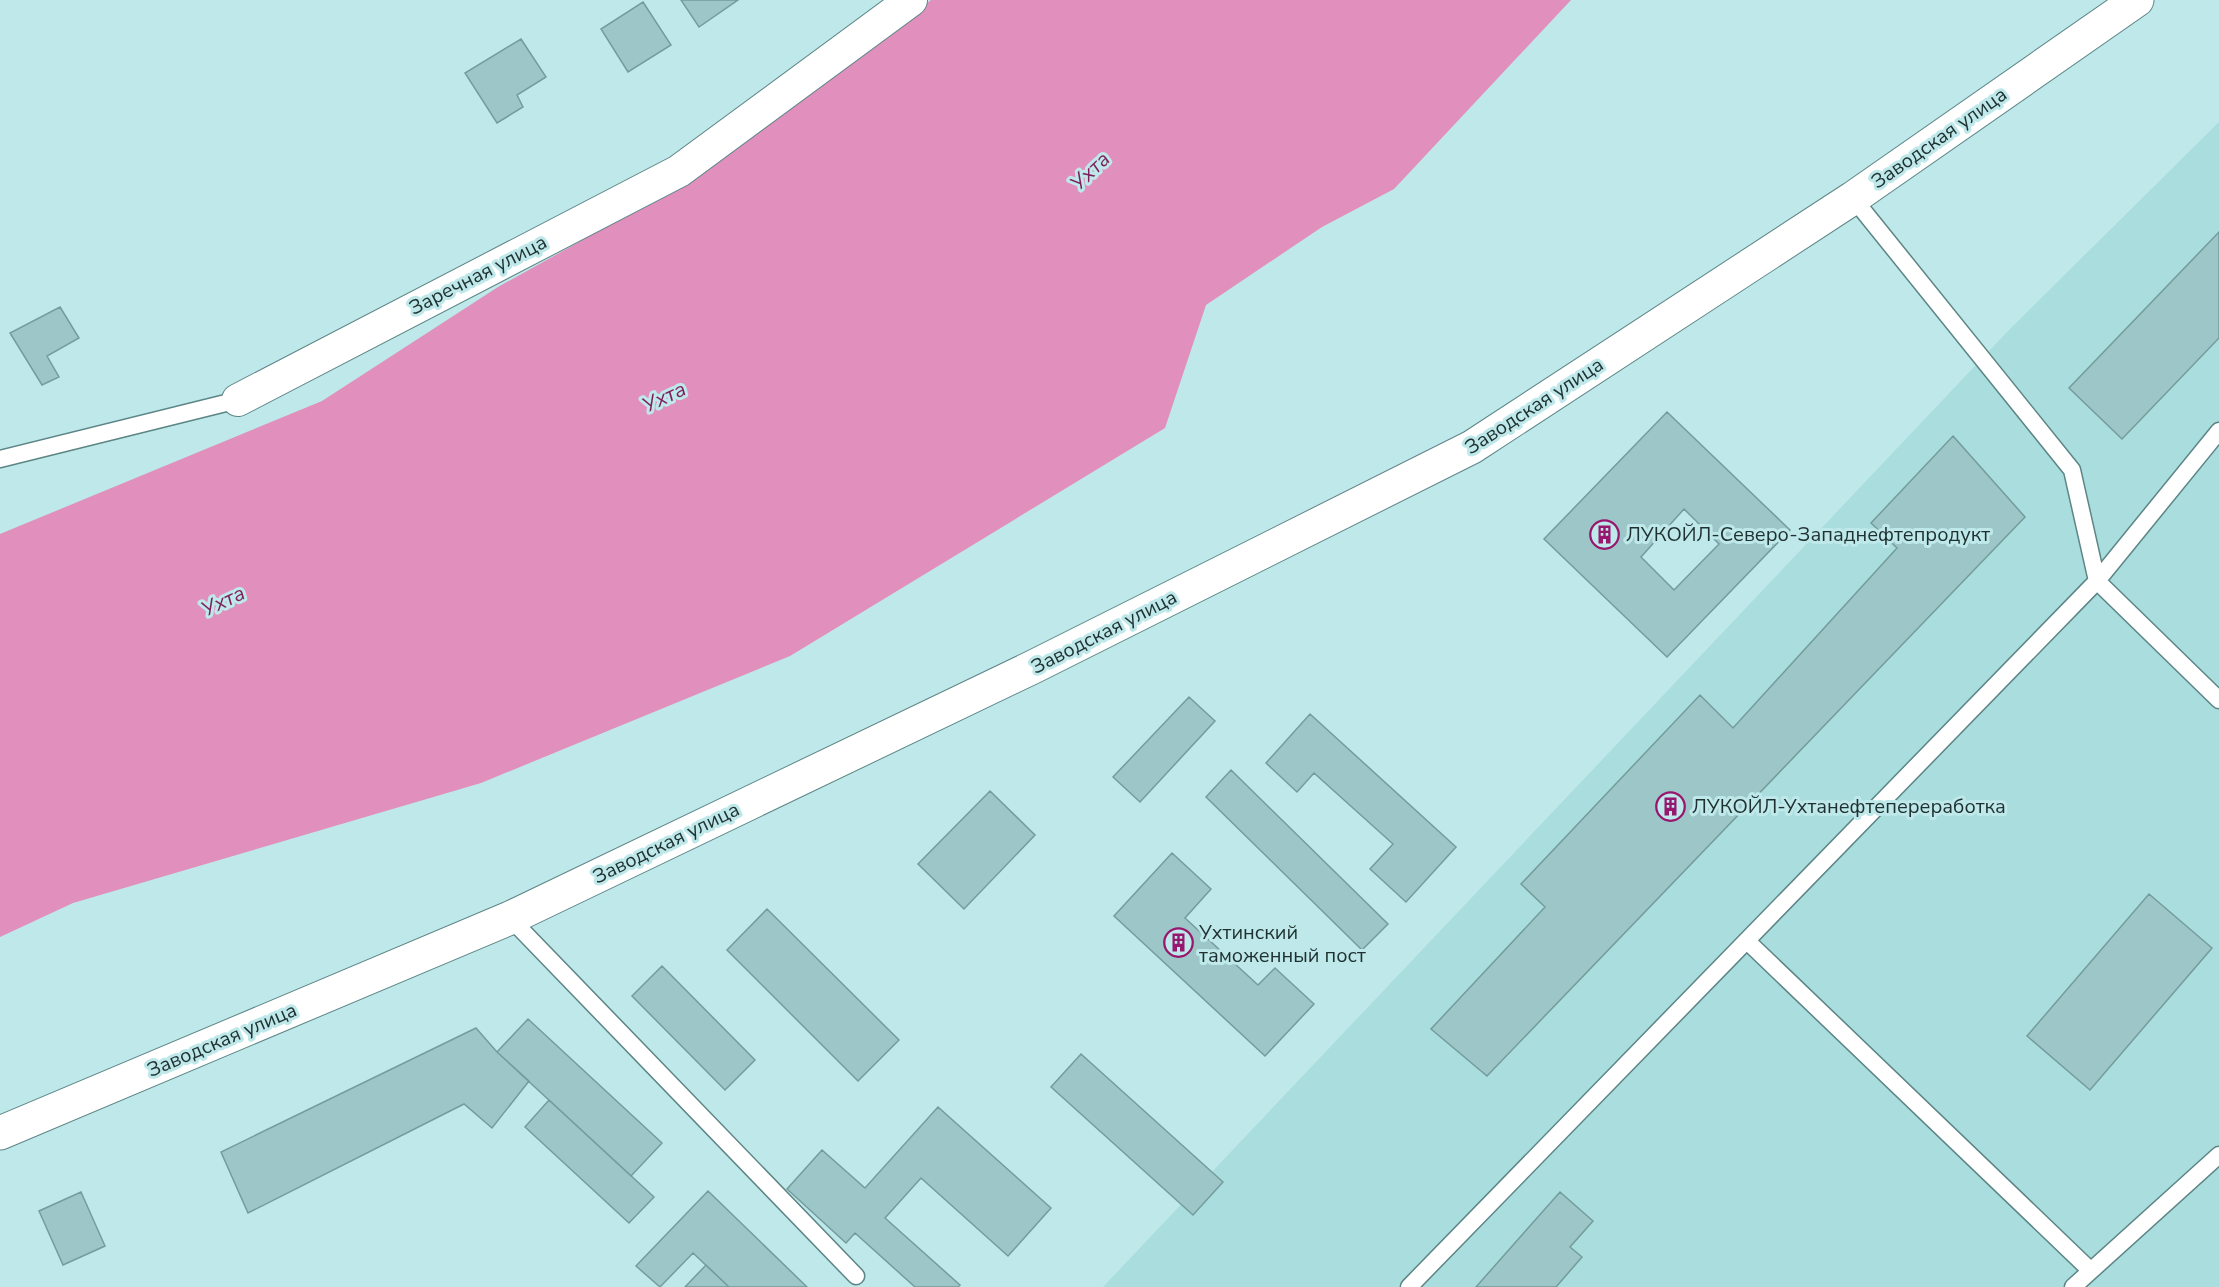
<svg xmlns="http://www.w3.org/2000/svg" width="2219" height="1287" viewBox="0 0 2219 1287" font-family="'Nunito Sans',sans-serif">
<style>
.built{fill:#a9ddde}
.water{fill:#e18fbc}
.building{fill:#9cc6c7;stroke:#749c9d;stroke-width:1.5;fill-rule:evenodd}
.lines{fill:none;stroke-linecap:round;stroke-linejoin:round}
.service-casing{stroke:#5d8586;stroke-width:19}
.minor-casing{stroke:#5d8586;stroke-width:34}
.tertiary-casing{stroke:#5d8586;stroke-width:35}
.service{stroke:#fff;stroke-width:16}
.minor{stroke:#fff;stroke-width:32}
.tertiary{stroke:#fff;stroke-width:33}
.labels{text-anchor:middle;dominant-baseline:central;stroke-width:6;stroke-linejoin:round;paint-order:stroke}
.street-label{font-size:20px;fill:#1f3030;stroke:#bee8e9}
.poi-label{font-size:20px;fill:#1f3030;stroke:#bee8e9;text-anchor:start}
.water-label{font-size:21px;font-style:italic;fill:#7e1f5c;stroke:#bee8e9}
</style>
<rect width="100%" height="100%" fill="#bee8e9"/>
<!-- built -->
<path class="built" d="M2219 122V1287H1103L2010 329Z"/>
<!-- water -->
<path class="water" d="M931 0H1571L1394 189 1322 227 1206 305 1165 428 790 656 481 783 73 903 0 937V534L322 401 498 287 651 202 782 115Z"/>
<!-- building -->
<path class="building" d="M681 0H738L699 27Z
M643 2 671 45 628 72 601 29Z
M521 39 546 77 517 95 523 107 497 123 465 73Z
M2219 232V338L2122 439 2069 388Z
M60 307 79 338 47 356 59 377 42 385 10 333Z
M1667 412 1790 530 1667 657 1544 539ZM1684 509 1719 544 1674 590 1641 557Z
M1953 436 2025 517 1487 1076 1431 1029 1545 907 1521 884 1700 695 1733 728 1897 548 1871 523Z
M1189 697 1215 721 1140 802 1113 777Z
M1310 714 1456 847 1406 902 1370 869 1393 844 1314 773 1297 792 1266 763Z
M1231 770 1388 924 1362 950 1206 797Z
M990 791 1035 835 964 909 918 864Z
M1172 853 1211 889 1185 918 1258 985 1275 968 1314 1004 1265 1056 1114 916Z
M2149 894 2212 948 2090 1090 2027 1036Z
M767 909 899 1040 858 1081 727 950Z
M662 966 755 1060 725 1090 632 996Z
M528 1019 662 1143 631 1176 497 1052Z
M476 1028 497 1052 529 1081 492 1128 464 1104 248 1213 221 1152Z
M1081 1054 1223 1182 1193 1215 1051 1087Z
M549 1100 654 1197 629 1223 525 1127Z
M938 1107 1051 1208 1008 1256 921 1178 885 1218 960 1285 958 1287H915L855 1233 846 1243 787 1189 822 1150 865 1188Z
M708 1191 807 1287H729L693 1253 660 1287 636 1266Z
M81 1192 105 1246 63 1265 39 1211Z
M1560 1192 1593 1221 1570 1247 1582 1257 1556 1287H1476Z
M706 1265 729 1287H685Z"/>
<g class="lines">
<defs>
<path id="service" d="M1853 198 2072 470 2097 581 2219 700
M0 459 238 400
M510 918 856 1276
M1747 941 2090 1270
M1409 1287 2097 581 2219 431
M2073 1287 2219 1155"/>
<path id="minor" d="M238 400 679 171 911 0"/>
<path id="tertiary" d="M0 1133 510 918 1033 667 1472 447 1853 198 2137 0"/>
</defs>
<!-- service casing -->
<use href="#service" class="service-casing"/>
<!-- minor casing -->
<use href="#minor" class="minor-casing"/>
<!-- tertiary casing -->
<use href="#tertiary" class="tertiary-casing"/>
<!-- service -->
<use href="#service" class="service"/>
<!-- minor -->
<use href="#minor" class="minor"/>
<!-- tertiary -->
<use href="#tertiary" class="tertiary"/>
</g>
<!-- icons -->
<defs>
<symbol id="building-ring" viewBox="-11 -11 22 22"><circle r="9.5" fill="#bee8e9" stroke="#98176e" stroke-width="1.5"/><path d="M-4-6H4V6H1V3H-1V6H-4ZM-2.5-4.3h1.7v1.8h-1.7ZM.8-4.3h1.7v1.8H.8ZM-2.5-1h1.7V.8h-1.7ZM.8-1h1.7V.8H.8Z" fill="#98176e"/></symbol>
</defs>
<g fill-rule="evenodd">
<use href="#building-ring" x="1588" y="518" width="33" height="33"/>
<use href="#building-ring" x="1654" y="790" width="33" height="33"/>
<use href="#building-ring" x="1162" y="926" width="33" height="33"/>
</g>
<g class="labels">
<!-- street labels -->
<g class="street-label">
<text transform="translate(1939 138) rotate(-35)">Заводская улица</text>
<text transform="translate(478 275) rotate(-27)">Заречная улица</text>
<text transform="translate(1534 406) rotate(-33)">Заводская улица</text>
<text transform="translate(1104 632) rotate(-27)">Заводская улица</text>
<text transform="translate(666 843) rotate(-26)">Заводская улица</text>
<text transform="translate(222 1040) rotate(-23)">Заводская улица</text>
</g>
<!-- poi labels -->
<g class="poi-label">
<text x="1626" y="534">ЛУКОЙЛ-Северо-Западнефтепродукт</text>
<text x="1692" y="806">ЛУКОЙЛ-Ухтанефтепереработка</text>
<text x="1199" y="932">Ухтинский<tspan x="1199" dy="23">таможенный пост</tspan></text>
</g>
<!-- water labels -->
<g class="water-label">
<text transform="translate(1090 171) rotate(-44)">Ухта</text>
<text transform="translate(664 397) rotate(-25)">Ухта</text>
<text transform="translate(223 601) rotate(-25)">Ухта</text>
</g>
</g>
</svg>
